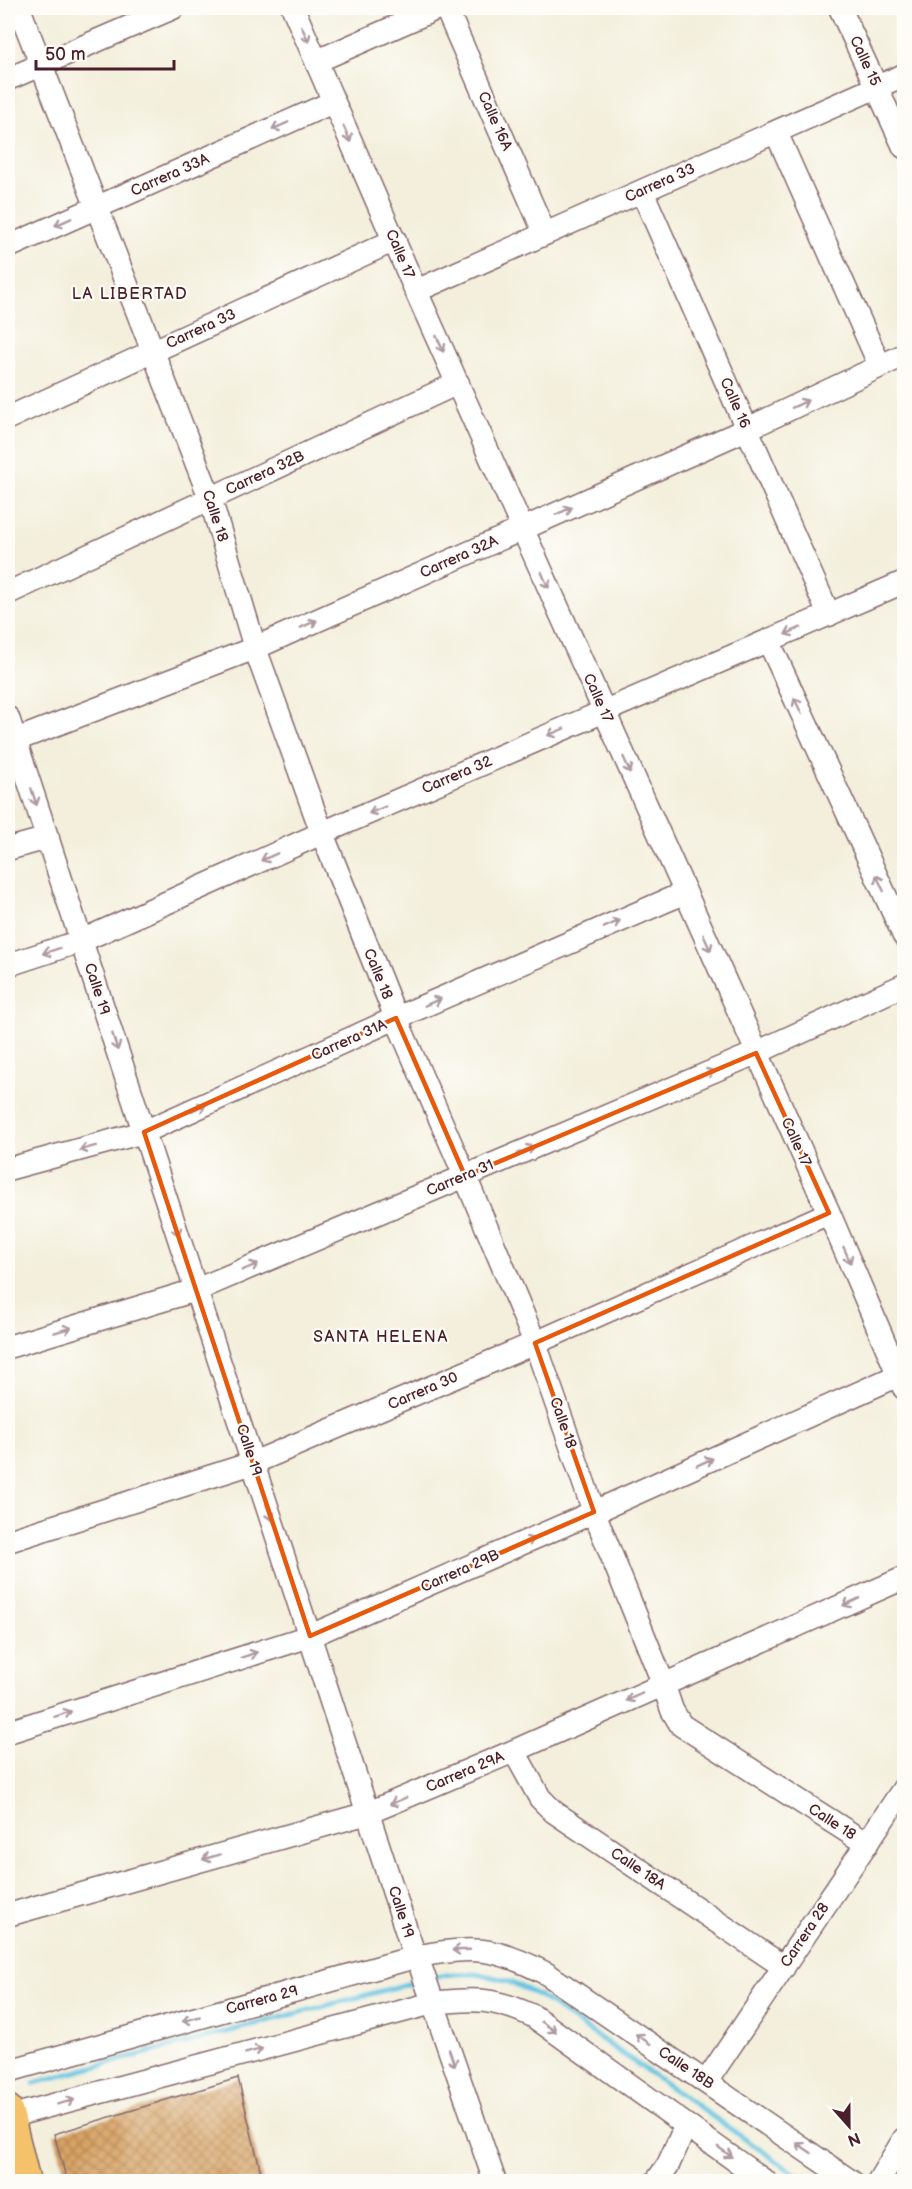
<svg xmlns="http://www.w3.org/2000/svg" width="912" height="2189" viewBox="0 0 912 2189" font-family="'Balsamiq Sans',sans-serif">
<style>
.lines{fill:none;stroke-linecap:round;stroke-linejoin:round}
.stream{stroke:#63c4e1;stroke-width:5}
.building{fill:url(#building-cross-hatch)}
.minor-casing{stroke:#856869;stroke-width:25}
.major-casing{stroke:#856869;stroke-width:31}
.minor{stroke:#fff;stroke-width:22}
.major{stroke:#f3c26a;stroke-width:28}
.oneway{stroke:#ae9aa0}
.marked{fill:none;stroke:#e8590c;stroke-width:4.5;stroke-linejoin:round}
.labels{text-anchor:middle;dominant-baseline:central;stroke-width:4.5;stroke-linejoin:round;paint-order:stroke}
.street-label{font-size:15px;fill:#4a1f2b;stroke:#fdfcf7}
.neighbourhood-label{font-size:16px;letter-spacing:1.5px;fill:#4a1f2b;stroke:#fdfcf7}
</style>
<defs>
<pattern id="building-cross-hatch" width="8" height="8" patternUnits="userSpaceOnUse" patternTransform="scale(1.5)"><rect width="8" height="8" fill="#d8a363"/><path d="M0 0l8 8M0 8l8-8" fill="none" stroke="#b18452"/></pattern>
</defs>
<rect width="100%" height="100%" fill="#fdfcf7"/>
<filter id="ink" filterUnits="userSpaceOnUse"><feTurbulence type="fractalNoise" baseFrequency=".0167" numOctaves="2"/><feDisplacementMap in="SourceGraphic" scale="12" xChannelSelector="R" yChannelSelector="G"/><feConvolveMatrix kernelMatrix="1 2 1 2 8 2 1 2 1" color-interpolation-filters="sRGB"/></filter>
<filter id="wash" filterUnits="userSpaceOnUse"><feTurbulence type="fractalNoise" baseFrequency=".008" numOctaves="4" result="noise"/><feDisplacementMap in="SourceGraphic" scale="24" xChannelSelector="R" yChannelSelector="G"/><feGaussianBlur stdDeviation="1.35" result="paint"/><feColorMatrix in="noise" values="0 0 0 0 0 0 0 0 0 0 0 0 0 0 0 0 0 1.4 0 .05"/><feComposite in="paint" operator="in"/></filter>
<g filter="url(#wash)">
<rect width="100%" height="100%" fill="#f3efdc"/>
<g class="lines">
<!-- stream -->
<path class="stream" d="M431 1978C470 1968 504 1976 539 1996L807 2182
M34 2083 419 1981"/>
</g>
<g id="blocks">
<!-- building -->
<path class="building" d="M238 2078 263 2181H67L54 2134Z"/>
</g>
</g>
<g filter="url(#ink)">
<use href="#blocks" fill-opacity="0" stroke="#856869" stroke-width="1.5"/>
<g class="lines">
<defs>
<path id="minor" d="M19 8 210 498 255 648 322 833 396 1018 465 1176 535 1343 594 1512 663 1683 672 1710 681 1725 867 1844
M293 8 416 291 829 1213 904 1388
M446 8 545 234
M840 8 904 147
M317 61 438 8
M8 79 173 8
M776 132 880 366
M642 191 829 615
M8 247 333 102
M416 291 904 75
M8 418 395 240
M8 593 458 383
M769 642 904 936
M8 718 415 1957 420 1965 495 2182
M8 743 255 648 747 429 904 355
M8 849 48 838
M8 965 81 941 322 833 904 582
M8 1169 144 1132 396 1018 684 893
M8 1347 196 1290 756 1053 904 985
M8 1541 253 1463 535 1343 829 1213
M8 1732 310 1636 594 1512 899 1375
M514 1751 540 1798 554 1812 784 1967
M8 1915 368 1813 514 1751 904 1578
M8 2071 415 1957C471 1945 496 1947 547 1974L852 2182
M706 2082 904 1788
M8 2117 433 2003C475 1998 494 1998 533 2016L766 2182
M656 2182 668 2165 686 2125
M878 2182 904 2139"/>
<path id="major" d="M8 2109 26 2182"/>
</defs>
<!-- minor casing -->
<use href="#minor" class="minor-casing"/>
<!-- major casing -->
<use href="#major" class="major-casing"/>
<!-- minor -->
<use href="#minor" class="minor"/>
<!-- major -->
<use href="#major" class="major"/>
</g>
<!-- one-way arrows -->
<defs><path id="oneway-shaft" d="M-6 0H5M1.5-3L5.5 0L1.5 3" fill="none" stroke-width="1.6" stroke-linecap="round" stroke-linejoin="round" transform="scale(1.5)"/></defs>
<g class="oneway">
<use href="#oneway-shaft" transform="translate(305 34) rotate(65)"/>
<use href="#oneway-shaft" transform="translate(280 126) rotate(156)"/>
<use href="#oneway-shaft" transform="translate(347 134) rotate(66)"/>
<use href="#oneway-shaft" transform="translate(63 222) rotate(156)"/>
<use href="#oneway-shaft" transform="translate(440 344) rotate(66)"/>
<use href="#oneway-shaft" transform="translate(800 404) rotate(-25)"/>
<use href="#oneway-shaft" transform="translate(564 511) rotate(-24)"/>
<use href="#oneway-shaft" transform="translate(545 580) rotate(66)"/>
<use href="#oneway-shaft" transform="translate(309 624) rotate(-24)"/>
<use href="#oneway-shaft" transform="translate(793 631) rotate(156)"/>
<use href="#oneway-shaft" transform="translate(798 706) rotate(-115)"/>
<use href="#oneway-shaft" transform="translate(556 732) rotate(157)"/>
<use href="#oneway-shaft" transform="translate(627 765) rotate(66)"/>
<use href="#oneway-shaft" transform="translate(34 797) rotate(72)"/>
<use href="#oneway-shaft" transform="translate(377 810) rotate(157)"/>
<use href="#oneway-shaft" transform="translate(269 857) rotate(156)"/>
<use href="#oneway-shaft" transform="translate(880 883) rotate(-115)"/>
<use href="#oneway-shaft" transform="translate(612 924) rotate(-24)"/>
<use href="#oneway-shaft" transform="translate(707 943) rotate(66)"/>
<use href="#oneway-shaft" transform="translate(51 951) rotate(162)"/>
<use href="#oneway-shaft" transform="translate(433 1002) rotate(-24)"/>
<use href="#oneway-shaft" transform="translate(115 1042) rotate(72)"/>
<use href="#oneway-shaft" transform="translate(706 1074) rotate(-23)"/>
<use href="#oneway-shaft" transform="translate(198 1108) rotate(-24)"/>
<use href="#oneway-shaft" transform="translate(88 1148) rotate(165)"/>
<use href="#oneway-shaft" transform="translate(526 1150) rotate(-23)"/>
<use href="#oneway-shaft" transform="translate(176 1227) rotate(72)"/>
<use href="#oneway-shaft" transform="translate(847 1255) rotate(66)"/>
<use href="#oneway-shaft" transform="translate(250 1267) rotate(-23)"/>
<use href="#oneway-shaft" transform="translate(63 1330) rotate(-17)"/>
<use href="#oneway-shaft" transform="translate(705 1462) rotate(-24)"/>
<use href="#oneway-shaft" transform="translate(269 1512) rotate(72)"/>
<use href="#oneway-shaft" transform="translate(526 1542) rotate(-24)"/>
<use href="#oneway-shaft" transform="translate(851 1602) rotate(156)"/>
<use href="#oneway-shaft" transform="translate(249 1655) rotate(-18)"/>
<use href="#oneway-shaft" transform="translate(634 1697) rotate(156)"/>
<use href="#oneway-shaft" transform="translate(63 1714) rotate(-18)"/>
<use href="#oneway-shaft" transform="translate(398 1801) rotate(157)"/>
<use href="#oneway-shaft" transform="translate(211 1857) rotate(164)"/>
<use href="#oneway-shaft" transform="translate(461 1950) rotate(178)"/>
<use href="#oneway-shaft" transform="translate(191 2019) rotate(164)"/>
<use href="#oneway-shaft" transform="translate(549 2027) rotate(35)"/>
<use href="#oneway-shaft" transform="translate(643 2039) rotate(-146)"/>
<use href="#oneway-shaft" transform="translate(254 2051) rotate(-15)"/>
<use href="#oneway-shaft" transform="translate(452 2058) rotate(71)"/>
<use href="#oneway-shaft" transform="translate(66 2102) rotate(-15)"/>
<use href="#oneway-shaft" transform="translate(804 2148) rotate(-146)"/>
<use href="#oneway-shaft" transform="translate(725 2152) rotate(35)"/>
</g>
</g>
<!-- marked area -->
<path class="marked" d="M396 1018 465 1176 756 1053 829 1213 535 1343 594 1512 310 1636 144 1132Z"/>
<g class="labels">
<!-- street labels -->
<g class="street-label">
<text transform="translate(865 61) rotate(65)">Calle 15</text>
<text transform="translate(495 121) rotate(66)">Calle 16A</text>
<text transform="translate(170 175) rotate(-24)">Carrera 33A</text>
<text transform="translate(660 183) rotate(-24)">Carrera 33</text>
<text transform="translate(400 254) rotate(67)">Calle 17</text>
<text transform="translate(201 329) rotate(-25)">Carrera 33</text>
<text transform="translate(735 403) rotate(66)">Calle 16</text>
<text transform="translate(265 473) rotate(-25)">Carrera 32B</text>
<text transform="translate(215 516) rotate(72)">Calle 18</text>
<text transform="translate(459 557) rotate(-24)">Carrera 32A</text>
<text transform="translate(598 698) rotate(66)">Calle 17</text>
<text transform="translate(457 775) rotate(-23)">Carrera 32</text>
<text transform="translate(378 974) rotate(68)">Calle 18</text>
<text transform="translate(97 989) rotate(72)">Calle 19</text>
<text transform="translate(349 1040) rotate(-24)">Carrera 31A</text>
<text transform="translate(796 1142) rotate(66)">Calle 17</text>
<text transform="translate(460 1178) rotate(-23)">Carrera 31</text>
<text transform="translate(423 1391) rotate(-23)">Carrera 30</text>
<text transform="translate(563 1423) rotate(71)">Calle 18</text>
<text transform="translate(249 1450) rotate(72)">Calle 19</text>
<text transform="translate(460 1571) rotate(-24)">Carrera 29B</text>
<text transform="translate(465 1772) rotate(-23)">Carrera 29A</text>
<text transform="translate(832 1822) rotate(33)">Calle 18</text>
<text transform="translate(638 1869) rotate(34)">Calle 18A</text>
<text transform="translate(401 1912) rotate(72)">Calle 19</text>
<text transform="translate(805 1935) rotate(-56)">Carrera 28</text>
<text transform="translate(262 2000) rotate(-15)">Carrera 29</text>
<text transform="translate(686 2068) rotate(34)">Calle 18B</text>
</g>
<!-- neighbourhood labels -->
<g class="neighbourhood-label">
<text x="130" y="294">LA LIBERTAD</text>
<text x="381" y="1337">SANTA HELENA</text>
</g>
</g>
<!-- margin -->
<rect width="912" height="2189" fill="none" stroke="#fdfcf7" stroke-width="30"/>
<!-- north arrow -->
<g transform="translate(849 2126) rotate(159)" stroke="#fdfcf7" stroke-width="4.5" paint-order="stroke">
<path d="M0-4.5L10 22L0 15L-10 22Z" fill="#4a1f2b"/>
<text y="-9" font-size="16" font-weight="bold" text-anchor="middle" fill="#4a1f2b">N</text>
</g>
<!-- scale -->
<path d="M36 60v9h138v-9" fill="none" stroke="#4a1f2b" stroke-width="3"/>
<text x="45" y="60" font-size="18" fill="#4a1f2b" stroke="#fdfcf7" stroke-width="4.5" paint-order="stroke">50 m</text>
</svg>
